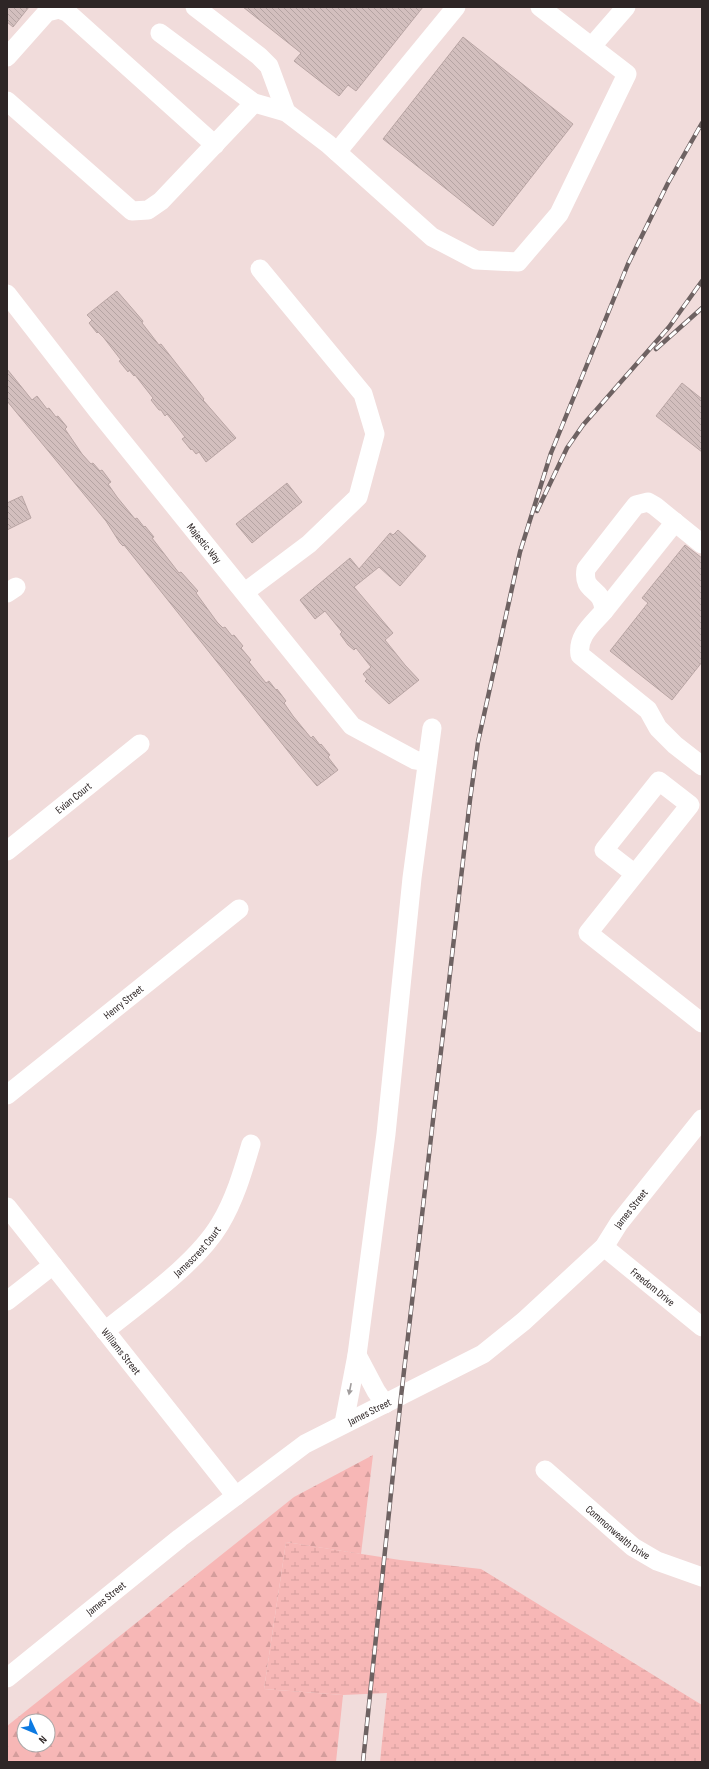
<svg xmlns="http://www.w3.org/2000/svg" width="709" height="1769" viewBox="0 0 709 1769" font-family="'Sofia Sans Condensed',sans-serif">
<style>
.forest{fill:url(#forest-firs);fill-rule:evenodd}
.wetland{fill:url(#wetland-marsh)}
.building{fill:url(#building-back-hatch);stroke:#b9a5a4}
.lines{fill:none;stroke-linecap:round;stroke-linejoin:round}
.minor{stroke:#fff;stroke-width:19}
.rail-casing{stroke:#6e6262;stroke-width:4.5}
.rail{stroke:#fff;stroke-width:3;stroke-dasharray:9;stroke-linecap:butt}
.oneway{fill:#a19d9d}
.labels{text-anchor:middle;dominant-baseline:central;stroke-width:4;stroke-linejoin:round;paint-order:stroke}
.street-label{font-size:11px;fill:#2e2626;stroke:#fff}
</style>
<defs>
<pattern id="forest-firs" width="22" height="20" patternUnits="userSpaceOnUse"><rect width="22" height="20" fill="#f7b7b6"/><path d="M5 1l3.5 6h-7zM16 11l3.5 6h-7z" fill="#d49d9c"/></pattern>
<pattern id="wetland-marsh" width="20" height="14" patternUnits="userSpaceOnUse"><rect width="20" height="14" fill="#f7b7b6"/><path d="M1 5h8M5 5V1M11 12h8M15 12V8" fill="none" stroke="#d49d9c"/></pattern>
<pattern id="building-back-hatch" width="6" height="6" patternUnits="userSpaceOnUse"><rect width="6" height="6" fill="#d3bfbe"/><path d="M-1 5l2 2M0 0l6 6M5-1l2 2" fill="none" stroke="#b5a4a3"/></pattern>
</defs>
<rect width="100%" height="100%" fill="#f1dcdb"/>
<!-- forest -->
<path class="forest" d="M373 1455 361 1554 286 1542 264 1689 343 1695 336 1762H7V1726L294 1497ZM24 1721H48V1745H24Z"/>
<!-- wetland -->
<path class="wetland" d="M286 1542 400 1560 481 1569 702 1705V1762H380L387 1693 343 1695 264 1689Z"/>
<!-- building -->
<path class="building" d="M7 7H29L13 27 7 22Z
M243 7H423L356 91 348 85 339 96 294 61 301 53Z
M463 37 573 124 493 226 383 139Z
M117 291 143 321 142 323 159 345 161 344 204 399 203 400 236 438 206 462 199 452 196 454 192 449 191 450 182 439 185 437 167 414 165 416 161 410H159L151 400 153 398 135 375 134 376 129 370 128 372 119 361 121 360 104 338 98 332 97 333 89 323 92 320 87 315Z
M7 369 32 400 37 396 47 409 49 408 56 417 58 416 67 427 65 429 82 454 91 464 93 463 100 471 102 470 111 482 108 484 117 497 135 519 137 518 144 527 145 526 154 537 152 538 179 573 181 572 198 591 196 593 217 622 223 628 225 627 232 636 234 635 243 646 241 648 251 660 249 662 266 683 269 681 276 690 277 689 286 701 284 703 293 716 311 738 313 736 320 745 321 744 330 755 328 757 338 770 317 786 299 765 124 545 123 546 120 543 106 521 7 401Z
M682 383 702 399V452L656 416Z
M287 483 302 502 252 543 236 524Z
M22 496 31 518 7 530V503Z
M398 530 426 556 400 586 379 567 354 587 393 633 385 640 405 665 419 680 389 704 365 681 367 679 363 674 371 667 356 648 354 650 348 645 340 634 342 632 325 611 315 619 300 600 350 558 359 569 390 533 393 535Z
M685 545 702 558V662L672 700 610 651 648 603 642 598Z"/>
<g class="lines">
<!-- minor -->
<g class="minor">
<path d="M195 7 259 56 269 66 286 112"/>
<path d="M160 33 254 103 286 112 328 144 432 237 476 260 518 262 559 214 627 74 540 7"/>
<path d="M592 46 626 7"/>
<path d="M7 57 47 12 59 9 67 12 215 145"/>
<path d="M7 101 132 211 148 210 161 201 254 103"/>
<path d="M337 152 456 7"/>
<path id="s1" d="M7 294 97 410 352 726 415 760 427 762"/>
<path d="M702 544 655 506 648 502 636 505 586 569C582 594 603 586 604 611 592 625 577 636 580 655L648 710 658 728 675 745 702 766"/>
<path d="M245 592 309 544 358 497 375 434 363 394 260 269"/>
<path d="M7 593 16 587"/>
<path d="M604 611 675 522"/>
<path id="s2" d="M7 851 140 744"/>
<path d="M635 874 604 850 659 781 690 805 588 933 702 1023"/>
<path id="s3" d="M7 1095 239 909"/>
<path id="s4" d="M7 1207 236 1496"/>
<path id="s5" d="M604 1247 702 1327"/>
<path d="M7 1301 53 1265"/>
<path id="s6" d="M105 1331C142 1301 196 1264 220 1224 235 1199 243 1171 251 1144"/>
<path d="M357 1355 376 1391 385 1404"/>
<path d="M344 1423 357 1355 386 1134 412 878 432 728"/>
<path id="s7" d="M545 1470 633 1547 657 1561 702 1577"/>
<path id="s8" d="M7 1678 180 1538 305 1444 483 1354 524 1321 604 1247 619 1223 702 1119"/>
</g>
<defs>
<path id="rail" d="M656 349 702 308
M537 511 567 448 583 425 669 327 702 281
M363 1762 401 1397 470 800 478 742 520 552 551 453 628 264 668 183 702 123"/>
</defs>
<!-- rail casing -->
<use href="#rail" class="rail-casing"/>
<!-- rail -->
<use href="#rail" class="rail"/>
</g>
<!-- one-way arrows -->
<defs><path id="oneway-solid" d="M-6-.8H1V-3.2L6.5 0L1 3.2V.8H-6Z"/></defs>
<use class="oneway" href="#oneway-solid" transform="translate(350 1389) rotate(101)"/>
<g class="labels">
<!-- street labels -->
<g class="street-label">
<text stroke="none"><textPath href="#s1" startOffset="318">Majestic Way</textPath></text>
<text stroke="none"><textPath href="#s2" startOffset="85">Evian Court</textPath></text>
<text stroke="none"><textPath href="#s3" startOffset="149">Henry Street</textPath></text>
<text stroke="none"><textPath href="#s8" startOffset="787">James Street</textPath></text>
<text stroke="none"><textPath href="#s6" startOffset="122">Jamescrest Court</textPath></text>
<text stroke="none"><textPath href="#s5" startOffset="63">Freedom Drive</textPath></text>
<text stroke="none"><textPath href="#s4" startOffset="184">Williams Street</textPath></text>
<text stroke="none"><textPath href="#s8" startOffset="451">James Street</textPath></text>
<text stroke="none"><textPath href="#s7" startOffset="96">Commonwealth Drive</textPath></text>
<text stroke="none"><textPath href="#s8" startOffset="127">James Street</textPath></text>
</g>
</g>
<!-- border -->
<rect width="709" height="1769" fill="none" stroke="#2e2626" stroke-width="16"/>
<!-- north arrow -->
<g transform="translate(36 1733) rotate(134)"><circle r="19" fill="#ffffff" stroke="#aba8a8"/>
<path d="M0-3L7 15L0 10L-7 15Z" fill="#0c7ae2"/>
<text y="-6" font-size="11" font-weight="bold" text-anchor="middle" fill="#2e2626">N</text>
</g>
</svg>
